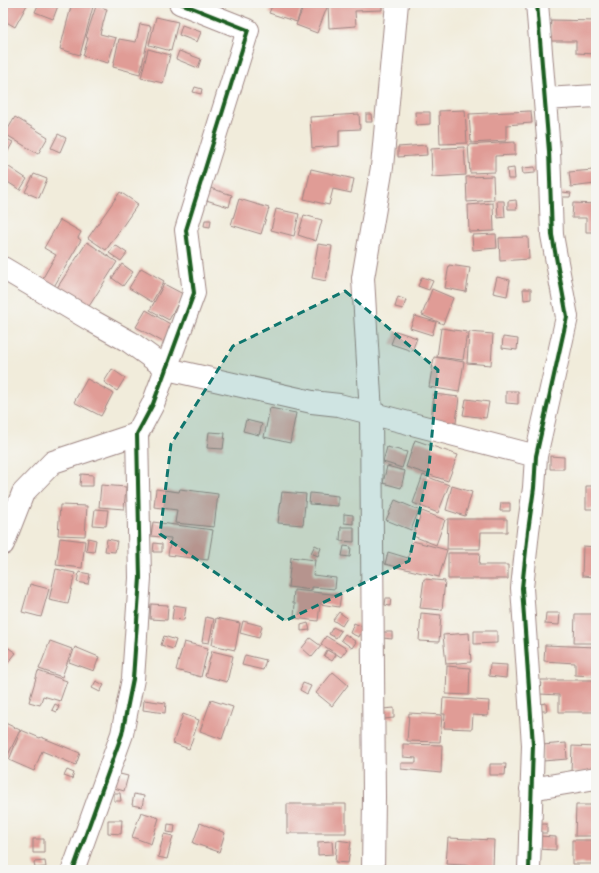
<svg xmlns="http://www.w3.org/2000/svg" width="599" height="873" viewBox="0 0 599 873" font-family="'Comic Neue',sans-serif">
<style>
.building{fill:#e09c96}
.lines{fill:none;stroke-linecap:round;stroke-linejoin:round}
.street-casing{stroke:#9e8683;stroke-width:24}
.street{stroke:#fff;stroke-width:22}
.cycleway-casing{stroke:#f6f6f2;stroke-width:6}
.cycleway{stroke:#1b5e20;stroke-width:4}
.marked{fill:#0f766e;fill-opacity:0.2;stroke:#0f766e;stroke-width:3;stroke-dasharray:8 5;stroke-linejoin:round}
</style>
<rect width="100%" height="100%" fill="#f6f6f2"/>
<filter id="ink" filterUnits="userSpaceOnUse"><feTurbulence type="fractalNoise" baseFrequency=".025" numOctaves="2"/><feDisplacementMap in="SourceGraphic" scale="8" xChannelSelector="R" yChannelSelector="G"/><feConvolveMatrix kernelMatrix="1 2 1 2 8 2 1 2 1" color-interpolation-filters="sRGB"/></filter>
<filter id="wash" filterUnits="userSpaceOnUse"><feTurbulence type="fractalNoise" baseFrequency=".012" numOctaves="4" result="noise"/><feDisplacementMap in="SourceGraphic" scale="16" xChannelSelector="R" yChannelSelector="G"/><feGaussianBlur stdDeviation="0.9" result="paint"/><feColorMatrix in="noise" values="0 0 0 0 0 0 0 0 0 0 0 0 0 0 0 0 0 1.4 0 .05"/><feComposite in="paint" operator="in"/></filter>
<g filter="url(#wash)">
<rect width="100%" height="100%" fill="#f1ecdb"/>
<g id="blocks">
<!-- building -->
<path class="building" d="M3 3H28L15 27 3 20Z
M39 3H59L53 19 35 12Z
M72 3H94L80 55 60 49Z
M264 3H303L297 22 269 13 272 6Z
M305 3H322L328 5 317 33 296 25Z
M328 3H382V10L355 11 356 26 329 28Z
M96 6 107 9 100 34 116 38 108 63 83 56 88 38 86 37Z
M156 17 178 22 171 51 149 45Z
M551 20 596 21V54L576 53V41H550Z
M140 24 151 26 140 74 113 67 119 39 136 42Z
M182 25 201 32 197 42 179 35Z
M148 49 170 55 163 83 141 78Z
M179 51 201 59 198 68 176 59Z
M195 87 202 89 201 94 193 92Z
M465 110 467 143 440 144 439 111Z
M531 111 532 123 506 125V141L471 143 469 114Z
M415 112H430V124L416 125Z
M359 114 360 129 339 130V146L312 148 310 117Z
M366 114H371L372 122H366Z
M15 117 48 137 38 154 5 134Z
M58 134 66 138 60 152 51 148Z
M3 137 13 142 3 160Z
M515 142V155L495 156V172L470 173 468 145Z
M426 145 427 155 398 157V147Z
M464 147 466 175 432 177 431 149Z
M9 167 27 179 20 190 3 179V176Z
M535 167V173L523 174 522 168Z
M514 168 515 179H508L507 169Z
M311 169 354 179 351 193 333 189 329 205 304 199Z
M593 170 595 184 571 187 569 172Z
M34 174 47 179 39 198 25 192Z
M493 176 494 200 467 202 466 177Z
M210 188 232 195 229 207 206 200Z
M120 192 138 204 106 250 88 238Z
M562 192 571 193 570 197H562Z
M239 199 269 208 261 234 231 225Z
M516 200 517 209H508V201Z
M497 201H504L505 217 498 218Z
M493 203 494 231 469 232 468 205Z
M573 203 596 204V232H586V218H572Z
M276 209 299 214 294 236 271 230Z
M304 215 322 220 316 241 298 235Z
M60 220 81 232 78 238 81 240 52 290 40 283 56 255 44 248Z
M205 220H211L210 227 204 226Z
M496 234 497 248 473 250 472 235Z
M528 237 529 259 500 261 499 238Z
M87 242 117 262 86 311 55 291Z
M318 244 332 246 326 281 312 278Z
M115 245 127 253 121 261 109 253Z
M122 264 133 272 123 286 112 278Z
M449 265 470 268 466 292 445 288Z
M141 268 164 281 152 302 129 288Z
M422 277 433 281 429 290 418 286Z
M497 277 510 280 507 296 493 293Z
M164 284 183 294 169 320 150 310Z
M432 289 453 298 443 324 422 315Z
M523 289H531V299L524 300Z
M398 297 406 300 403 309 395 307Z
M146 310 172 325 163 342 136 327Z
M415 316 436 322 432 335 410 328Z
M441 328 467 332 463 360 437 357Z
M396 331 417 338 412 351 391 344Z
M469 332 493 334 491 365 467 363Z
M503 337 518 339 517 350 502 348Z
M434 357 464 362 459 392 429 387Z
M112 369 125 378 117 391 104 382Z
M87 379 113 393 101 416 74 402Z
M506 391H518V404L506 403Z
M434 394 459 397 456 423 431 420Z
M466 399 489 402 486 418 463 415Z
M270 408 296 413 290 443 264 437Z
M246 420 262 424 259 435 243 431Z
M209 432 225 433 223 449 207 448Z
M415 440 458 455 448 481 406 467Z
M387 447 407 452 402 468 383 462Z
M550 456 564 457V469H550Z
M387 466 405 471 401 488 383 483Z
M81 474 93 475V486H80Z
M423 475 449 485 438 513 413 503Z
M101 485 126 487 124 509 99 507Z
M452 486 472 492 465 516 446 510Z
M586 486H596V509H586Z
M156 489 179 492 180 489 218 494 214 527 175 523 177 510 154 507Z
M282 492 306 494 303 525 278 523Z
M310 493 338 496V506L309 504Z
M395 500 419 510 411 530 386 520Z
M501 503H510V511H500Z
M60 505 87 506 85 536 58 535Z
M95 509 108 510 106 526 93 525Z
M422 511 445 520 436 545 413 536Z
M344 514 353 515V524L344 523Z
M448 519H507V532H481L480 549H447Z
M153 522 213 530 208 560 168 555 171 538 151 536Z
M341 527H354V542L340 541Z
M60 538 85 541 82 568 56 565Z
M88 538 96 540 94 552 86 551Z
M107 539 117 541 115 552 105 551Z
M413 541 447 550 439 577 385 564 388 552 408 558Z
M154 543 162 544V552H153Z
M315 545 321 548 318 556 311 553Z
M344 546 351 547 350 557 342 556Z
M583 546 596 547V577L582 576Z
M448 553H480L479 565H508V579H448Z
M291 557 315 560 313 575 336 578 335 589 312 587V590L288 587Z
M56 569 75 573 68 604 49 600Z
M79 572 90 574 88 584 77 582Z
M424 579 445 581 442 610 420 608Z
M30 584 49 589 41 617 22 612Z
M294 590 341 595 339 607 320 604 318 621 294 618 295 603H293Z
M386 598H391L390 606 385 605Z
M151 604 168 605 167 620 150 619Z
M174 605 186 607 184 620 172 619Z
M339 612 347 618 342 626 333 620Z
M421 613 441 615 439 642 419 641Z
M546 613H560L559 625 545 624Z
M575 614H596V643H574Z
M206 617 214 619 209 643 202 642Z
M216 618 240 623 235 650 212 645Z
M243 621 262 626 259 638 240 633Z
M308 623 310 630 301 631V625Z
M354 623 363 627 359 637 350 633Z
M333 627 341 631 336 638 329 634Z
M474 631H497V643L474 644Z
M383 632H392V639L383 638Z
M469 633 471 662 446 664 443 635Z
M345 634 356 642 352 648 341 640Z
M164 636 176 640 173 649 161 645Z
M326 636 347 649 341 657 321 644Z
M310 638 321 646 312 657 302 648Z
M50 641 72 649 62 677 39 669Z
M184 642 208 648 201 677 176 670Z
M3 644 16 653 3 669Z
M545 645 596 647V676L575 675V663L544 661Z
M75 647 99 657 94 671 69 662Z
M327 650 336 655 332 661 324 656Z
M212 651 233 656 227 682 205 676Z
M245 655 266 660 263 670 242 665Z
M490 664 507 665 506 678 489 676Z
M447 666 470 668 469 695 446 694Z
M38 671 67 681 60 701 43 696 40 705 29 702Z
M333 672 348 685 332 706 316 693Z
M541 680H596V712H559V695L540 694Z
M96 681 104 685 100 692 92 688Z
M303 683 311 686 307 694 300 690Z
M443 698 489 701 488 716 473 715 472 729 444 728 445 714H442Z
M144 700 166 703 165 713 143 710Z
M211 700 233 707 222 739 200 731Z
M546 703 547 711H541L540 704Z
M55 704 59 706 57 712 52 710Z
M394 708V718L384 719 383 709Z
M409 713 442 715 440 742 407 741Z
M183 714 199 720 189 749 173 743Z
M3 722 20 730 6 759 3 758Z
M21 730 40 738 41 737 80 753 76 765 42 751 34 771 9 760Z
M566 743 567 759 543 761 542 745Z
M403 744 442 745 441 773 401 769V763H416V758L403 757Z
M572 746 596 747V773L571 772Z
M490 764H506L505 775H490Z
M67 770 74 773 72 779 64 776Z
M112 772 128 776 124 791 108 786Z
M114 793H120L121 801H114Z
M134 794 144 796 142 807 132 805Z
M287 804H346V833H287Z
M576 805H596V836H575Z
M141 812 159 818 151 844 132 837Z
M108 820H122L121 834 108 833Z
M200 823 225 833 219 852 193 843Z
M168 824 175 825 174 833 167 832Z
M538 824H547V833H537Z
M164 834 173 836 167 859 158 857Z
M538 836 556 837V850L537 849Z
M448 838 494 840 493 867 446 864Z
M33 839H44V853H33Z
M337 840 351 842 348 863 335 862Z
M572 840H592V864H572Z
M332 841 333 854 318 855V842Z
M3 846 7 866 3 867Z
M45 861 46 867 35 868 34 862Z"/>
</g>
</g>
<g filter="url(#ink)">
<use href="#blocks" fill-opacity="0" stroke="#9e8683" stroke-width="1"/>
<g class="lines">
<defs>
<path id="street" d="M545 99 596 96
M3 268 94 322 130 342 167 369 312 402 339 405 536 456
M3 544 23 493 53 462 137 434
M531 789 596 778
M73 870 122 734 133 679 140 578 137 434 153 404 194 293 186 230 248 30 180 3
M373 870 374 797 371 413 363 278 382 167 397 3
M529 870 533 745 522 588 528 531 534 488 536 456 567 317 552 235 549 151 537 3"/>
</defs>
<!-- street casing -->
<use href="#street" class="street-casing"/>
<!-- street -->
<use href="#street" class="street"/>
<defs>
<path id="cycleway" d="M73 870 122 734 133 679 140 578 137 434 153 404 194 293 186 230 248 30 180 3
M529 870 533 745 522 588 528 531 534 488 536 456 567 317 552 235 549 151 537 3"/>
</defs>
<!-- cycleway casing -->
<use href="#cycleway" class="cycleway-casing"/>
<!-- cycleway -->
<use href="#cycleway" class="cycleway"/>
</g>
</g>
<!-- marked area -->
<path class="marked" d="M345 291 438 370 429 467 409 561 285 621 160 534 171 444 233 346Z"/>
<!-- margin -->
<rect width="599" height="873" fill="none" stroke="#f6f6f2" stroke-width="16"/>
</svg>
